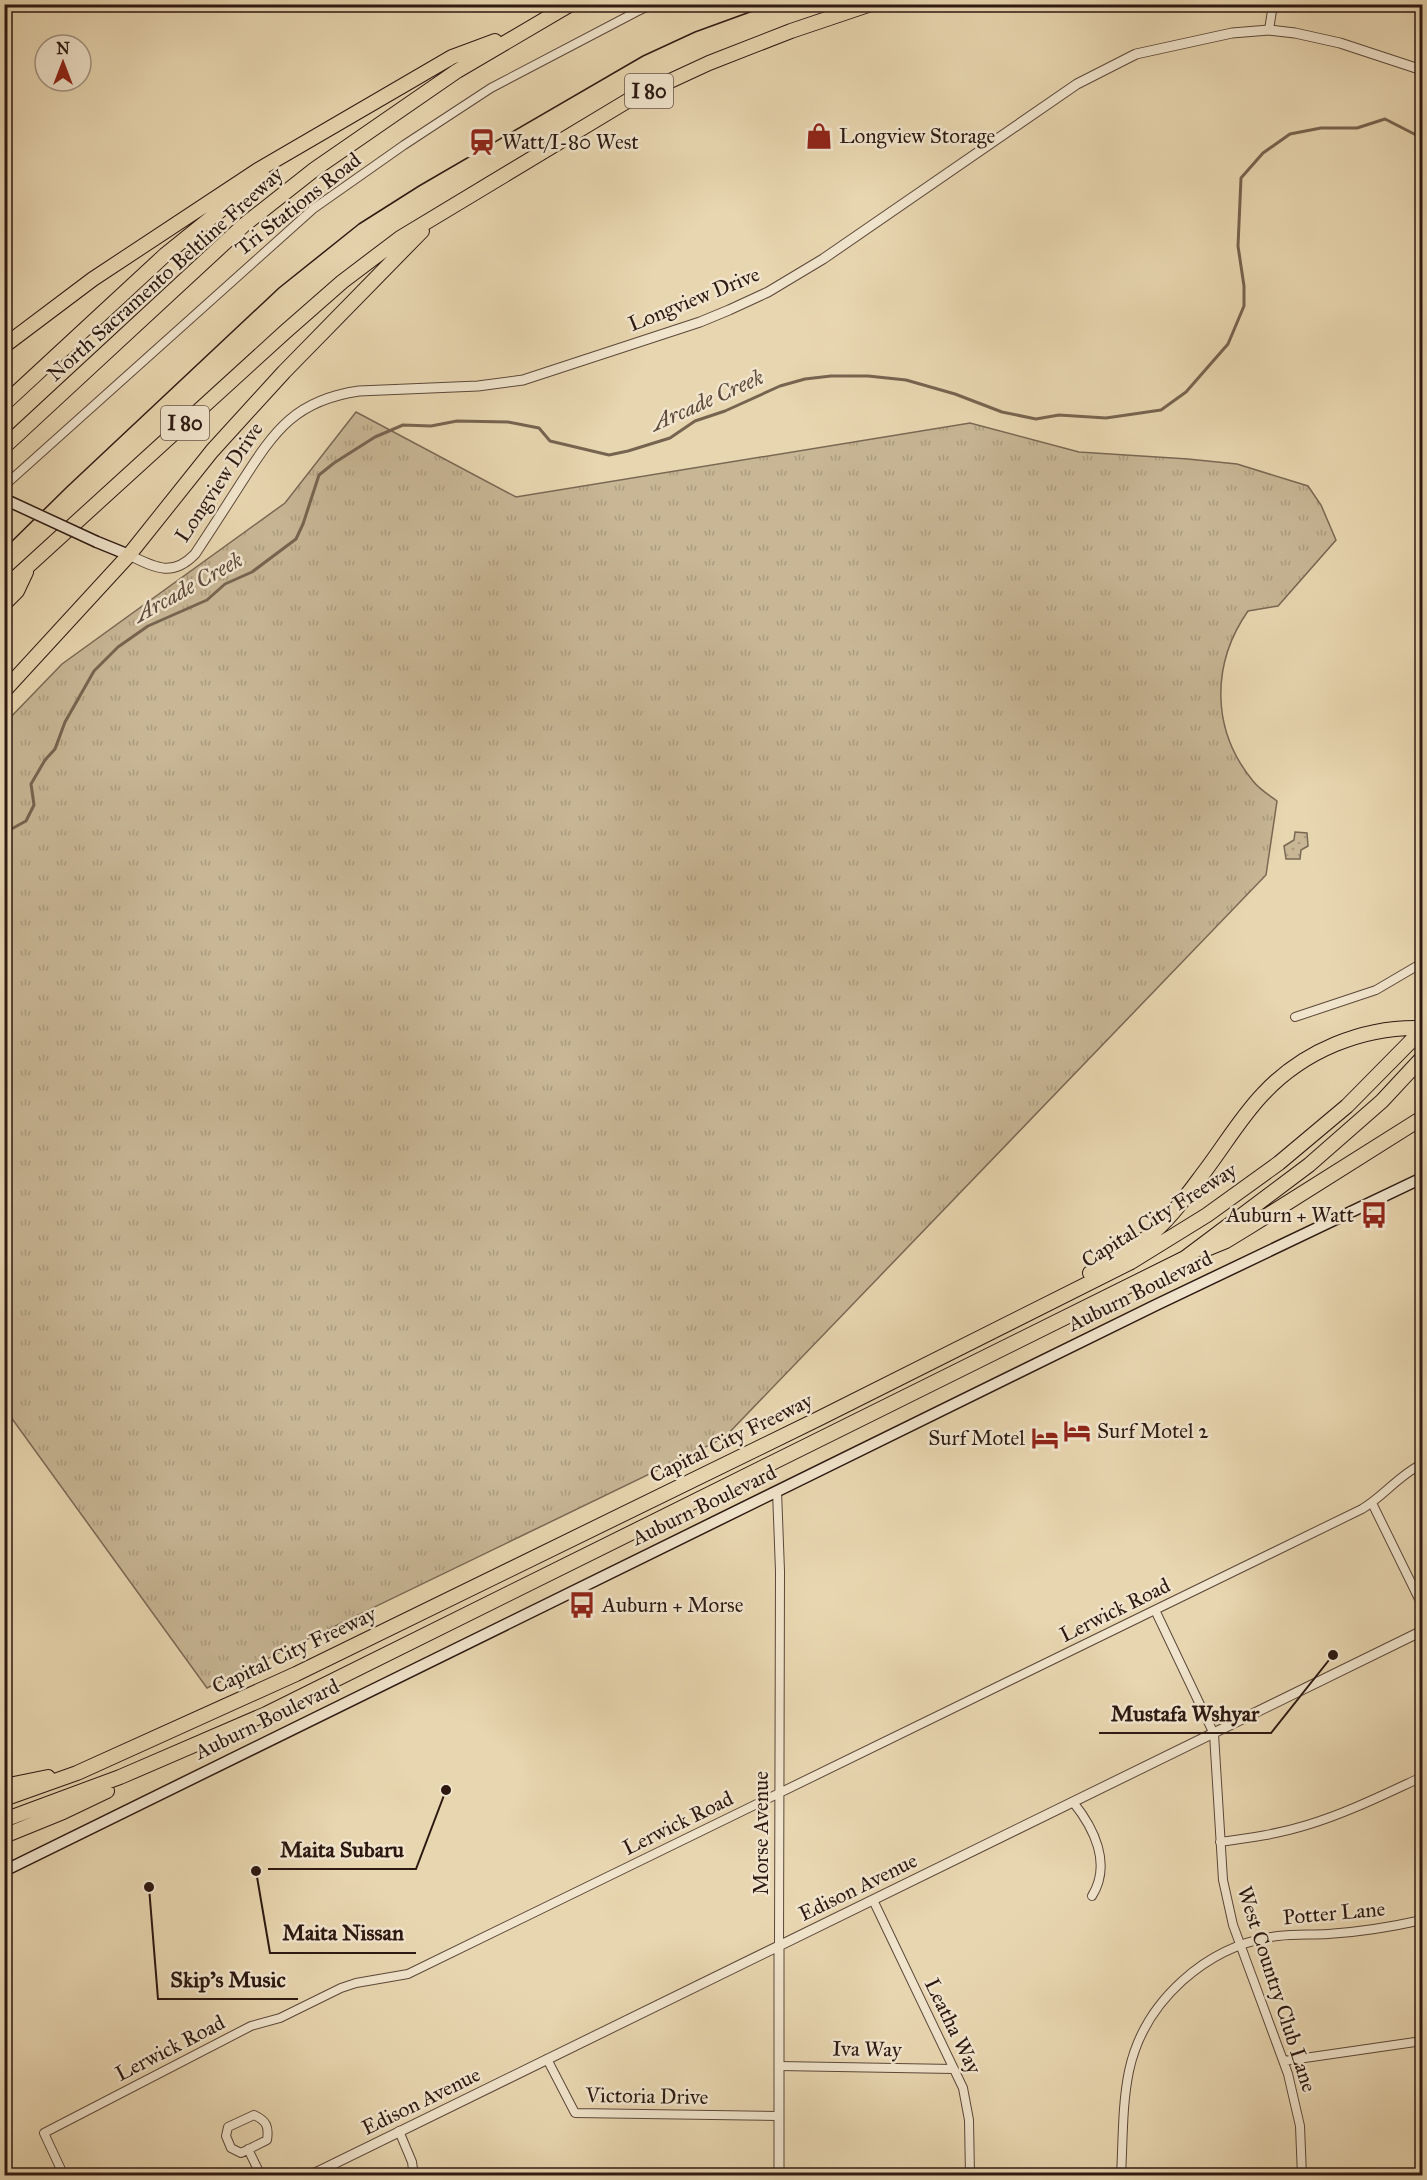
<svg xmlns="http://www.w3.org/2000/svg" width="1427" height="2180" viewBox="0 0 1427 2180" font-family="'IM FELL Great Primer',serif">
<style>
.grass{fill:url(#grass-tufts);stroke:#7a6854;stroke-width:1.5}
.park{fill:url(#park-dots);stroke:#7a6854;stroke-width:1.5}
.lines{fill:none;stroke-linecap:round;stroke-linejoin:round}
.stream{stroke:#776450;stroke-width:3}
.minor-casing{stroke:#5c483a;stroke-width:10}
.tertiary-casing{stroke:#5c483a;stroke-width:11}
.secondary-casing{stroke:#2d1912;stroke-width:13}
.motorway-casing{stroke:#2d1912;stroke-width:16}
.minor{stroke:#f0e4cc;stroke-width:8}
.tertiary{stroke:#f0e4cc;stroke-width:9}
.secondary{stroke:#f0e4cc;stroke-width:10}
.motorway{stroke:#e8d6b0;stroke-width:14}
.tram{stroke:#2d1912;stroke-width:1.5}
.secondary-bridge-casing{stroke:#2d1912;stroke-width:13;stroke-linecap:butt}
.secondary-bridge{stroke:#f0e4cc;stroke-width:10}
.labels{text-anchor:middle;dominant-baseline:central;stroke-width:5;stroke-linejoin:round;paint-order:stroke}
.shield{fill:#f0e4cc;stroke:#68564a;stroke-width:1.5}
.shield-label{font-size:20px;font-weight:bold;fill:#2d1912}
.poi-label{font-size:21px;fill:#2d1912;stroke:#f0e4cc;text-anchor:start}
.street-label{font-size:21px;fill:#2d1912;stroke:#f0e4cc}
.water-label{font-size:22px;font-style:italic;fill:#5e4b3c;stroke:#f0e4cc}
.leader{fill:none;stroke:#2d1912;stroke-width:2}
.callout-dot{fill:#2d1912;stroke:#f0e4cc;stroke-width:2}
.callout-label{font-size:22px;text-anchor:middle;font-weight:bold;fill:#2d1912;stroke:#f0e4cc;stroke-width:5;stroke-linejoin:round;paint-order:stroke}
</style>
<defs>
<pattern id="grass-tufts" width="24" height="20" patternUnits="userSpaceOnUse" patternTransform="scale(1.5)"><rect width="24" height="20" fill="#c8b695"/><path d="M3 7l-1-3M5 7V3M7 7l1-3M15 17l-1-3M17 17v-4M19 17l1-3" fill="none" stroke="#ac9c7f"/></pattern>
<pattern id="park-dots" width="8" height="8" patternUnits="userSpaceOnUse" patternTransform="scale(1.5)"><rect width="8" height="8" fill="#c8b695"/><path d="M2 2h.1M6 6h.1" fill="none" stroke="#ac9c7f" stroke-width="1.8" stroke-linecap="round"/></pattern>
</defs>
<rect width="100%" height="100%" fill="#e8d6b0"/>
<filter id="stains"><feTurbulence type="fractalNoise" baseFrequency=".00333" numOctaves="4"/><feColorMatrix values="0 0 0 0 .2 0 0 0 0 .09 0 0 0 0 .02 0 0 0 .5 -.17"/></filter>
<radialGradient id="worn" r=".72"><stop offset=".6" stop-color="#630" stop-opacity="0"/><stop offset="1" stop-color="#630" stop-opacity=".3"/></radialGradient>
<!-- grass -->
<path class="grass" d="M356 412 516 497 970 423 1079 452 1188 459 1237 464 1308 486 1321 505 1336 540 1278 606 1248 611C1211 664 1211 730 1253 781 1259 789 1269 795 1277 801L1266 875 724 1438 207 1688 5 1409V723L62 664 285 503Z"/>
<!-- park -->
<path class="park" d="M1295 832 1307 833 1308 846 1301 850 1300 859H1286L1284 846 1294 840Z"/>
<g class="lines">
<!-- stream -->
<path class="stream" d="M4 833 26 821 34 805 31 784 45 760 55 749 65 722 94 671 118 647 148 626 207 600 225 584 252 572 296 539 303 524 319 475 334 463 375 437 403 425 431 426 457 421 508 422 539 428 550 441 609 455 628 451 670 438 695 421 725 411 780 386 805 379 831 376H868L906 380 955 394 1002 412 1036 419 1059 415 1106 418 1161 410 1186 392 1228 344 1244 306V286L1238 246 1241 178 1263 153 1290 134 1321 128H1357L1385 119 1422 138"/>
<defs>
<path id="minor" d="M1269 30 1273 4
M4 486 313 209 404 145 491 88 636 12 653 4
M1295 1017 1376 990 1422 963
M777 1491 780 1571 779 1946
M1372 1503 1422 1605
M1155 1610 1214 1734 1223 1880 1233 1925 1288 2074 1300 2126 1302 2176
M1073 1802C1094 1828 1112 1864 1092 1896
M1220 1842C1250 1838 1278 1834 1307 1825 1347 1813 1385 1794 1422 1777
M873 1900 963 2088 969 2120 970 2176
M547 2059 575 2113 779 2116
M1284 2061 1422 2041
M779 2066 954 2069
M254 2115C267 2121 269 2127 267 2140L241 2153 231 2148 226 2136 228 2127Z
M399 2131 412 2162 414 2176
M248 2149 261 2176
M64 2176 44 2133 251 2026 280 2018 341 1988 356 1983 408 1974 1362 1509C1384 1496 1399 1475 1422 1464
M1121 2176C1123 2141 1122 2105 1129 2071 1144 2001 1207 1945 1278 1936 1295 1934 1311 1935 1328 1934 1360 1932 1391 1927 1422 1920"/>
<path id="tertiary" d="M129 555C154 567 172 578 195 554 211 530 227 505 243 480 275 430 296 400 359 391L478 386 523 380 700 322 729 310 768 292 823 259 1077 84 1136 54 1232 33 1269 30 1295 33 1340 43 1422 70
M309 2176 1422 1631
M779 2176V1946"/>
<path id="secondary" d="M97 542 129 555
M4 1871 1156 1305 1422 1178"/>
<path id="motorway" d="M4 346 93 279 258 170 452 57 495 41
M4 404 165 255 263 176
M4 447 244 225 315 169 457 71 571 4
M4 588 285 332 342 282 400 238 629 100 709 63 791 31 871 4
M4 604 17 591 26 572
M4 691 129 555 212 451 284 372 422 231
M1204 1250 1226 1241 1249 1227 1422 1118
M1090 1273C1112 1260 1136 1247 1155 1231 1174 1214 1190 1191 1205 1171 1224 1146 1241 1117 1263 1094 1303 1051 1363 1026 1422 1028
M4 1786 48 1777
M4 1799 77 1773 296 1674 820 1418 1131 1262 1207 1215 1279 1163 1347 1106 1422 1030
M4 1820 120 1777 266 1714 1185 1258 1309 1165 1382 1101 1422 1058
M4 1836 63 1812 107 1791"/>
</defs>
<!-- minor casing -->
<use href="#minor" class="minor-casing"/>
<!-- tertiary casing -->
<use href="#tertiary" class="tertiary-casing"/>
<!-- secondary casing -->
<use href="#secondary" class="secondary-casing"/>
<!-- motorway casing -->
<use href="#motorway" class="motorway-casing"/>
<!-- minor -->
<use href="#minor" class="minor"/>
<!-- tertiary -->
<use href="#tertiary" class="tertiary"/>
<!-- secondary -->
<use href="#secondary" class="secondary"/>
<!-- motorway -->
<use href="#motorway" class="motorway"/>
<!-- tram -->
<path class="tram" d="M4 549 67 487 279 288 359 224 419 186 643 56 695 32 772 4"/>
<defs>
<path id="secondary-bridge" d="M4 499 97 542"/>
</defs>
<!-- secondary-bridge casing -->
<use href="#secondary-bridge" class="secondary-bridge-casing"/>
<!-- secondary-bridge -->
<use href="#secondary-bridge" class="secondary-bridge"/>
</g>
<!-- icons -->
<defs>
<symbol id="shop-bare" viewBox="-9 -9 18 18"><path d="M-5-2.5h2.3a2.7 3.5 0 0 1 5.4 0H5L5.5 6h-11ZM-1.5-2.5h3a1.5 2.3 0 0 0-3 0Z" fill="#8f2418" stroke="#f0e4cc" stroke-width="2.5" paint-order="stroke"/></symbol>
<symbol id="station-bare" viewBox="-9 -9 18 18"><path d="M-3-6H3Q5-6 5-4V2Q5 4 3 4L4.5 6H3L1.5 4h-3L-3 6H-4.5L-3 4Q-5 4-5 2V-4Q-5-6-3-6ZM-3.5-4v3h7v-3ZM-3.5 1v1.5H-2V1ZM2 1v1.5H3.5V1Z" fill="#8f2418" stroke="#f0e4cc" stroke-width="2.5" paint-order="stroke"/></symbol>
<symbol id="bus-bare" viewBox="-9 -9 18 18"><path d="M-5-6H5V4H4V6H2V4H-2V6H-4V4H-5ZM-3.5-4V0h7V-4ZM-3.5 1.2v1.5H-2V1.2ZM2 1.2v1.5H3.5V1.2Z" fill="#8f2418" stroke="#f0e4cc" stroke-width="2.5" paint-order="stroke"/></symbol>
<symbol id="hotel-bare" viewBox="-9 -9 18 18"><path d="M-6-4.5h1.5V1H6V5H4.5V3h-9V5H-6ZM-4 0a1.8 1.8 0 1 1 3.6 0ZM.5 0V-2.5h3Q6-2.5 6 0Z" fill="#8f2418" stroke="#f0e4cc" stroke-width="2.5" paint-order="stroke"/></symbol>
</defs>
<g fill-rule="evenodd">
<use href="#shop-bare" x="800" y="117" width="38" height="38"/>
<use href="#station-bare" x="463" y="123" width="38" height="38"/>
<use href="#bus-bare" x="1355" y="1196" width="38" height="38"/>
<use href="#hotel-bare" x="1058" y="1412" width="38" height="38"/>
<use href="#hotel-bare" x="1026" y="1419" width="38" height="38"/>
<use href="#bus-bare" x="563" y="1586" width="38" height="38"/>
</g>
<g class="labels">
<!-- shield labels -->
<g class="shield">
<rect x="625" y="74" width="48" height="34" rx="4.5"/>
<rect x="161" y="406" width="48" height="34" rx="4.5"/>
</g>
<g class="shield-label">
<text x="649" y="91">I 80</text>
<text x="185" y="423">I 80</text>
</g>
<!-- poi labels -->
<g class="poi-label">
<text x="839" y="136">Longview Storage</text>
<text x="502" y="142">Watt/I-80 West</text>
<text x="1354" y="1215" text-anchor="end">Auburn + Watt</text>
<text x="1097" y="1431">Surf Motel 2</text>
<text x="1025" y="1438" text-anchor="end">Surf Motel</text>
<text x="602" y="1605">Auburn + Morse</text>
</g>
<!-- street labels -->
<g class="street-label">
<text transform="translate(298 204) rotate(-38)">Tri Stations Road</text>
<text transform="translate(165 274) rotate(-42)">North Sacramento Beltline Freeway</text>
<text transform="translate(694 299) rotate(-22)">Longview Drive</text>
<text transform="translate(219 482) rotate(-56)">Longview Drive</text>
<text transform="translate(1159 1215) rotate(-32)">Capital City Freeway</text>
<text transform="translate(1140 1291) rotate(-26)">Auburn Boulevard</text>
<text transform="translate(731 1438) rotate(-26)">Capital City Freeway</text>
<text transform="translate(704 1505) rotate(-26)">Auburn Boulevard</text>
<text transform="translate(1115 1610) rotate(-26)">Lerwick Road</text>
<text transform="translate(294 1650) rotate(-25)">Capital City Freeway</text>
<text transform="translate(267 1719) rotate(-26)">Auburn Boulevard</text>
<text transform="translate(678 1823) rotate(-26)">Lerwick Road</text>
<text transform="translate(761 1833) rotate(-90)">Morse Avenue</text>
<text transform="translate(858 1887) rotate(-26)">Edison Avenue</text>
<text transform="translate(1334 1913) rotate(-5)">Potter Lane</text>
<text transform="translate(1277 1989) rotate(72)">West Country Club Lane</text>
<text transform="translate(953 2026) rotate(64)">Leatha Way</text>
<text transform="translate(170 2048) rotate(-27)">Lerwick Road</text>
<text transform="translate(867 2049) rotate(1)">Iva Way</text>
<text transform="translate(647 2096) rotate(1)">Victoria Drive</text>
<text transform="translate(421 2101) rotate(-26)">Edison Avenue</text>
</g>
<!-- water labels -->
<g class="water-label">
<text transform="translate(707 400) rotate(-24)">Arcade Creek</text>
<text transform="translate(188 587) rotate(-29)">Arcade Creek</text>
</g>
</g>
<!-- callouts -->
<path class="leader" d="M1333 1655L1271 1733H1099M446 1790L416 1869H268M256 1871L270 1953H416M149 1887L158 1999H298"/>
<g class="callout-dot">
<circle cx="1333" cy="1655" r="6"/>
<circle cx="446" cy="1790" r="6"/>
<circle cx="256" cy="1871" r="6"/>
<circle cx="149" cy="1887" r="6"/>
</g>
<g class="callout-label">
<text x="1185" y="1721">Mustafa Wshyar</text>
<text x="342" y="1857">Maita Subaru</text>
<text x="343" y="1940">Maita Nissan</text>
<text x="228" y="1987">Skip's Music</text>
</g>
<!-- margin -->
<rect width="1427" height="2180" fill="none" stroke="#e8d6b0" stroke-width="24"/>
<rect x="6" y="6" width="1415" height="2168" fill="none" stroke="#2d1912" stroke-width="3"/>
<rect x="12" y="12" width="1403" height="2156" fill="none" stroke="#2d1912" stroke-width="1.5"/>
<!-- north arrow -->
<g transform="translate(63 63)"><circle r="28" fill="#f0e4cc" stroke="#a29382" stroke-width="1.5"/>
<path d="M0-4.5L10 22L0 15L-10 22Z" fill="#8f2418"/>
<text y="-9" font-size="16" font-weight="bold" text-anchor="middle" fill="#2d1912">N</text>
</g>
<rect width="100%" height="100%" filter="url(#stains)"/>
<rect width="100%" height="100%" fill="url(#worn)"/>
</svg>
